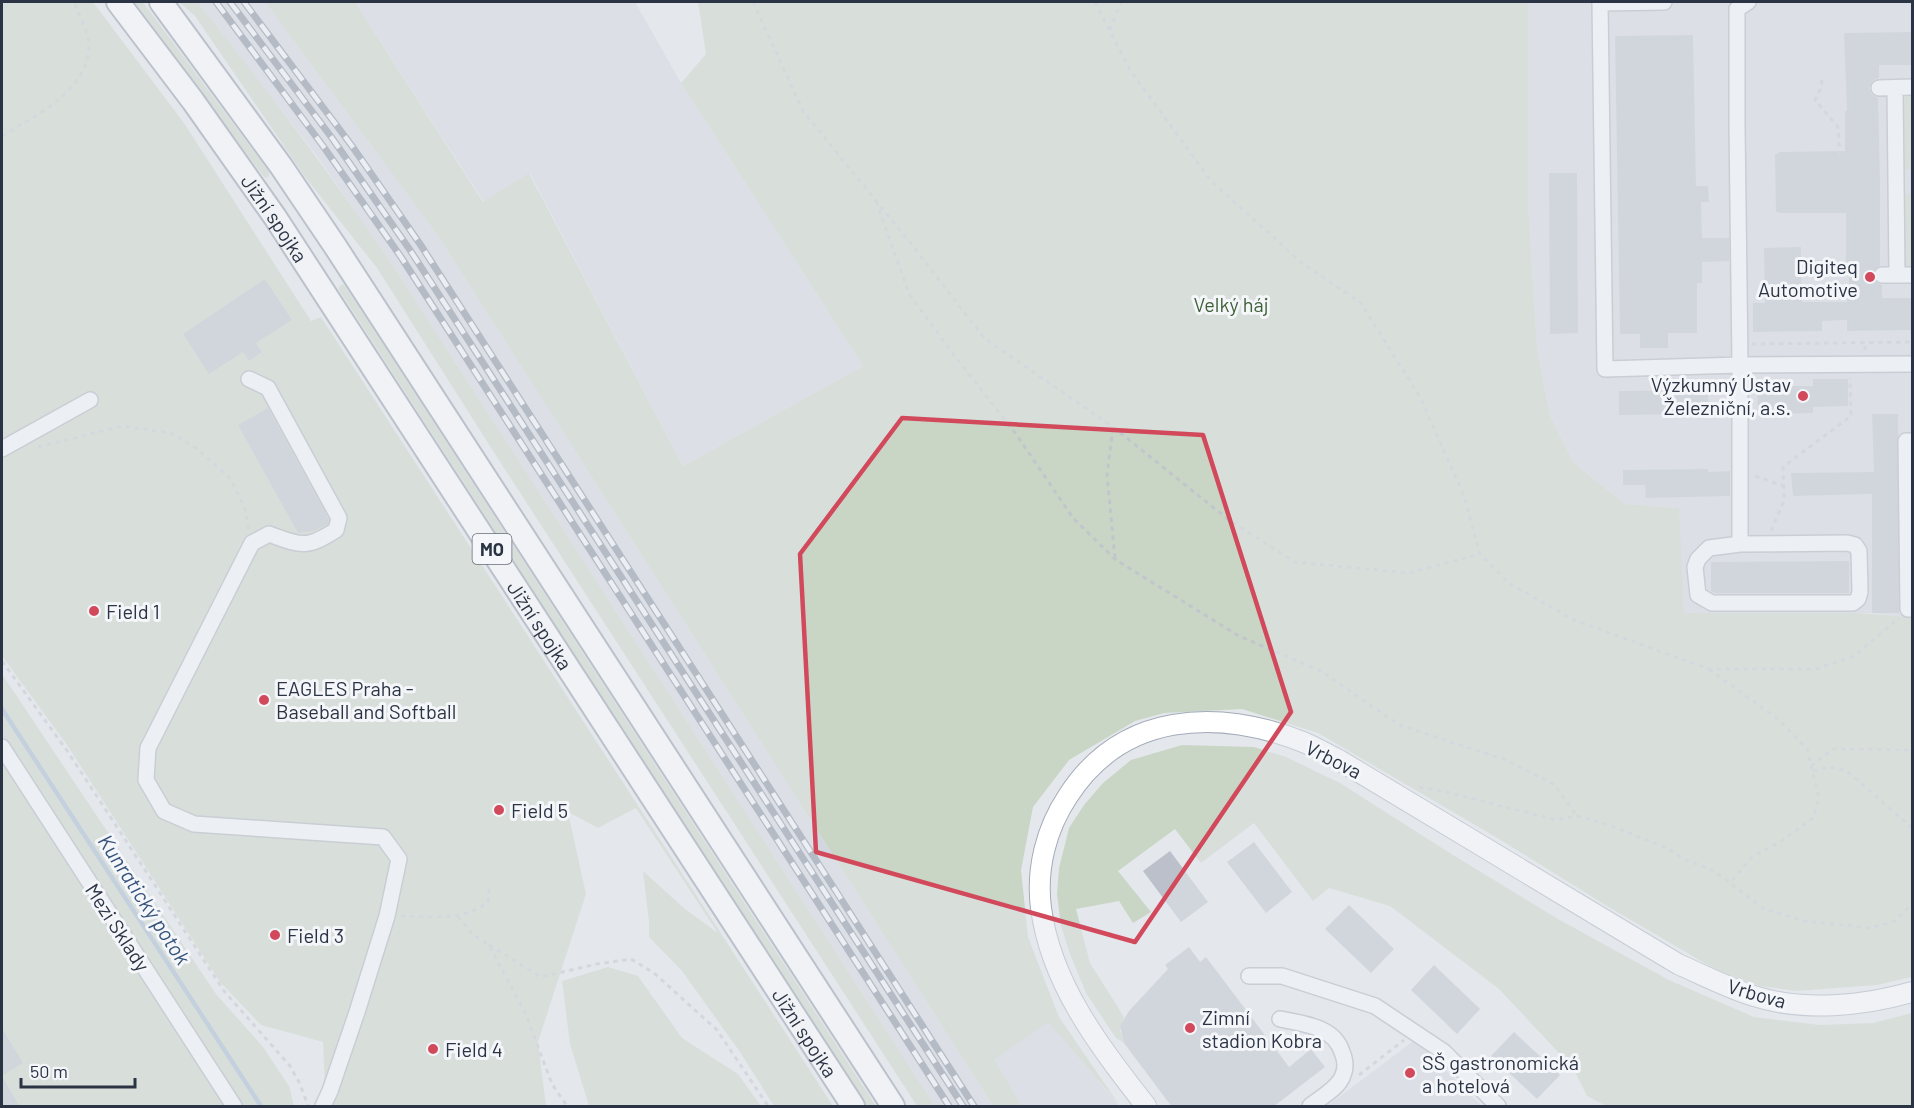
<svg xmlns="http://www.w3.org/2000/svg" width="1914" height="1108" viewBox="0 0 1914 1108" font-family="Barlow,sans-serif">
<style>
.built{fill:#d2d6de}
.green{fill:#c9d6c5}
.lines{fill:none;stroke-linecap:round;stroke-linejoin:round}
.stream{stroke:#9fb4cc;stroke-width:4.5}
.building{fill:#bbc0ca;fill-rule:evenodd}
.minor-casing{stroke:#a9aeb7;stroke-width:18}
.major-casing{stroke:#a3abb8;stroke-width:22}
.highway-casing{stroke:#8b94a3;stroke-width:26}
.path{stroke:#c2c5cb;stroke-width:3;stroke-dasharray:4.5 4.5;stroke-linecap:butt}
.minor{stroke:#f7f8fa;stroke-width:15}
.major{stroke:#fff;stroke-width:20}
.highway{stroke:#fff;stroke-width:22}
.rail-casing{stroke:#7d8696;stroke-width:7}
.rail{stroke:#f4f6f9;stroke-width:4.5;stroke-dasharray:14;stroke-linecap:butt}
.marked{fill:none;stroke:#d1495b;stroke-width:4.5;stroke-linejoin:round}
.poi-dot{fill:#d1495b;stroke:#f4f6f9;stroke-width:2}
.labels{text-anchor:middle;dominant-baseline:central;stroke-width:6;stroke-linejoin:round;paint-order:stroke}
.shield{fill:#f4f6f9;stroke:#676e7b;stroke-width:1.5}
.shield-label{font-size:18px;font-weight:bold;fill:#2b3445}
.street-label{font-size:20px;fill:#2b3445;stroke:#f4f6f9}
.poi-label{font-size:20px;fill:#2b3445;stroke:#f4f6f9;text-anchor:start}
.park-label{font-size:20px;fill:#3f6138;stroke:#f4f6f9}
.water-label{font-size:21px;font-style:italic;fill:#34527a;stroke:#f4f6f9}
</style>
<rect width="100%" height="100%" fill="#e4e7ec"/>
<!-- built -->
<path class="built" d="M198 2H265L438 236 993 1106H935L394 267 317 156Z
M355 2H635L681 83 863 366 683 466 530 173 484 202Z
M1528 2H1912V436L1904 437 1905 617 1872 613H1684L1678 508 1625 504 1574 463 1550 415 1537 348 1528 198Z
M1048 1021 1119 1106H1022L995 1060Z
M1415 1040 1482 1106H1327Z"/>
<!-- green -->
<path class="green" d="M2 2H93L184 123 311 321 321 317 833 1106H774L740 1052 682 971 649 937V922L643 871 685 909 718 933 636 808 598 828 568 812 586 894 538 1042 546 1106H330L325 1090 323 1042 261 1025 220 982 67 745 2 656Z
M135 2H143L269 172V176L266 178 263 176Z
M179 2H198C266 88 332 176 394 267L935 1106H917L495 454 377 268 305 177 195 16Z
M265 2H355L483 202 529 173 683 466 863 366 681 83 706 54 698 2H1528V198L1537 348 1550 415 1574 463 1625 504 1679 508 1684 613H1859L1912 617V977L1877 985 1797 991 1760 986 1718 971 1607 906 1499 839 1318 733 1242 709 1164 713 1135 721 1069 760 1033 807 1021 870 1028 937 1059 1017 1120 1106 1048 1022 995 1060 1022 1106H993L438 236Z
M1912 94V169L1898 170 1900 103 1907 96Z
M1904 194H1912V272L1905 268 1900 258V196Z
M342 284 345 286 383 344 876 1106H867L339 290V287Z
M2 674 216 994 263 1047 289 1086 294 1106H2Z
M1182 745 1254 747 1286 757 1340 783 1445 850 1558 919 1669 980 1754 1017 1820 1025 1873 1023 1912 1013V1106H1606L1587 1096 1573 1068 1499 989 1390 906 1329 888 1313 901 1254 823 1201 863 1175 829 1118 871 1151 912 1133 923 1119 901 1076 909 1090 963 1124 1017 1120 1030 1124 1043 1116 1038 1086 993 1070 954 1061 926 1057 894 1059 868 1069 828 1084 805 1103 783 1131 760Z
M608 967 638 976 682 1038 738 1074 761 1106H589L570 1044 562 981Z"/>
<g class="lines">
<!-- stream -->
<path class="stream" d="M2 709 261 1106"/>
</g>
<!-- building -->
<path class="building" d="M1912 32V65H1879V78L1873 80 1869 88 1871 94 1878 98 1880 181V266L1874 270 1872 276 1877 283 1882 285V298H1912V330L1847 331V320L1822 321V331L1753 332V303H1765L1764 248 1801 247V260L1846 261V213H1779V212H1776L1775 154H1779L1778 152 1845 151V111H1847L1844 33ZM1849 274V298L1847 299V302H1802L1801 275Z
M1693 35 1696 186H1708L1709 202H1701L1702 238H1729V261L1702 262V283H1697V333H1668V348H1640V334H1620L1615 36Z
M1549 173H1577L1578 333 1550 334Z
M265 279 292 320 256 343 262 352 249 361 243 352 209 374 183 334Z
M1813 379H1848V406L1813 407V413L1758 414 1757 386H1813Z
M1708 390V414L1619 415V391Z
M268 408 329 519 328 524 314 531 298 533 238 425Z
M1872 414H1898L1899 613H1872V494L1793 496 1791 473 1874 472Z
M1708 469V472L1730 471V496L1646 498 1645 485H1623V470Z
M1849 561V593H1715L1711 591V562Z
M1254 842 1292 892 1266 913 1227 862Z
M1170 851 1208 902 1181 922 1143 871Z
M1349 905 1394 949 1371 973 1325 929Z
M1189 947 1200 962 1206 957 1289 1067 1311 1049 1325 1067 1273 1107H1172L1124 1043 1120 1026 1129 1011 1168 969 1165 965Z
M1434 965 1480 1009 1457 1034 1411 990Z
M2 1028 23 1063 2 1076 20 1107H2Z
M1514 1032 1560 1075 1537 1099 1491 1056Z"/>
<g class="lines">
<defs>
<path id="minor" d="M1664 2 1600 3 1605 369 1740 365V544
M1748 2 1737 9V126L1740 365 1912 364
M1879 88 1912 87
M1895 88 1897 275
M1882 275H1912
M249 379 268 388 339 518 336 530C306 549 302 546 269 534L252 543 148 748 146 780 164 811 194 824 383 837 399 859 387 916 357 1012 330 1091 323 1106
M1912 441H1906L1908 609H1912
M2 449 90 400
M1847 543 1855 545 1859 551 1860 592 1858 599 1853 603H1712L1698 595 1695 567 1698 559 1709 548 1740 544Z
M2 747 234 1106
M1249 976H1282L1375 1006 1444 1052 1498 1106
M1280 1019C1303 1024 1334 1026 1342 1052 1345 1059 1346 1068 1343 1075 1339 1088 1320 1098 1310 1106"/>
<path id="major" d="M1146 1106C1101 1048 1051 985 1041 908 1036 869 1046 829 1068 796 1122 712 1217 708 1303 742 1315 747 1327 754 1339 760L1678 964C1703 975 1728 988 1754 996 1804 1012 1863 1006 1912 992"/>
<g id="highway">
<path id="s1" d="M118 2 193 101 275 217 853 1106"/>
<path d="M161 2 281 166 335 246 893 1106"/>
</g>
</defs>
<!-- minor casing -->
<use href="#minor" class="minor-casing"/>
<!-- major casing -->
<use href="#major" class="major-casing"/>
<!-- highway casing -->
<use href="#highway" class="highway-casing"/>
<!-- path -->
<path class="path" d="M753 2 803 111 912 245 984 338 1113 427 1229 520 1295 562 1409 573 1480 554
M1095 2 1130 70 1212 182 1303 264 1360 302 1420 397 1464 496 1480 554 1510 584 1574 620 1709 669H1816L1854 656 1899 618
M1110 30 1121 2
M1822 80 1821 88 1815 100 1838 127 1840 156
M2 136C36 115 87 92 89 46 90 35 78 13 74 2
M876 201 909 294 947 346 1016 434 1073 518 1116 560 1239 636 1321 671 1399 725 1503 759 1554 784 1577 816
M1752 344 1912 342
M1865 350V342
M1113 428 1107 475 1115 558
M38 447 122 426 171 433 196 448 231 479 245 509 249 530
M1755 476 1784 486
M1771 531 1784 501 1783 467 1851 416 1850 378
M2 661 68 752 224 991 290 1066 300 1084 308 1106
M1709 669 1779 720 1807 749 1819 798 1813 818 1783 840 1752 857 1730 883
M1811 766 1833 749 1912 750
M1813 771 1830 767 1847 771 1912 828
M1419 787 1443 791 1556 820 1577 816 1609 825 1667 848 1684 859 1714 871 1764 909 1805 921 1870 928 1895 921 1912 904
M401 916C433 916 462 922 488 902L489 887
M458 916 472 934 489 945 526 1015 552 1084 567 1106
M489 945 541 977 597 964 631 959 654 973 717 1030 768 1106
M1359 1075 1404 1040"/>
<!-- minor -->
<use href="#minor" class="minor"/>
<!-- major -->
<use href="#major" class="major"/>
<!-- highway -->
<use href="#highway" class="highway"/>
<defs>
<path id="rail" d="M216 2 323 146 401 257 949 1106
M230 2 332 138 410 250 963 1106
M244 2 352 146 420 244 974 1106"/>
</defs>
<!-- rail casing -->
<use href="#rail" class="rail-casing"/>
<!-- rail -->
<use href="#rail" class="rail"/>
</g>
<!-- marked area -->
<path d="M0 0H1914V1108H0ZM902 418 1203 435 1291 712 1135 942 816 852 800 554Z" fill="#e4e7ec" fill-opacity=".55" fill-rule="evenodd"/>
<path class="marked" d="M902 418 1203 435 1291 712 1135 942 816 852 800 554Z"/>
<!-- markers -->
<g class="poi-dot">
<circle cx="1870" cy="277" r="6"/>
<circle cx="1803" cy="396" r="6"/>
<circle cx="94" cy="611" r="6"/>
<circle cx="264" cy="700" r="6"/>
<circle cx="499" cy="810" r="6"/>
<circle cx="275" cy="935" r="6"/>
<circle cx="1190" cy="1028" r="6"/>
<circle cx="433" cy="1049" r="6"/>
<circle cx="1410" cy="1073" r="6"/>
</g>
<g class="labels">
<!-- shield labels -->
<rect class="shield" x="472.5" y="534" width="39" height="30" rx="4.5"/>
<g class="shield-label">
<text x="492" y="549">MO</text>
</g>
<!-- street labels -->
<g class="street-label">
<text stroke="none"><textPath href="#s1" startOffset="267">Jižní spojka</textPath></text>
<text stroke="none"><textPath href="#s1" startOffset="753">Jižní spojka</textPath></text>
<text transform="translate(1334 759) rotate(27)">Vrbova</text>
<text transform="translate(118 927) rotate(57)">Mezi Sklady</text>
<text transform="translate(1757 993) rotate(16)">Vrbova</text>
<text stroke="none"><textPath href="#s1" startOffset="1239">Jižní spojka</textPath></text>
</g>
<!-- poi labels -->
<g class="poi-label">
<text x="1858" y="266" text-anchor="end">Digiteq<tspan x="1858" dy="23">Automotive</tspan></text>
<text x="1791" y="384" text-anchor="end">Výzkumný Ústav<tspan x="1791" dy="23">Železniční, a.s.</tspan></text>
<text x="106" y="611">Field 1</text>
<text x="276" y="688">EAGLES Praha -<tspan x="276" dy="23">Baseball and Softball</tspan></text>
<text x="511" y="810">Field 5</text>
<text x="287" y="935">Field 3</text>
<text x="1202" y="1017">Zimní<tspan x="1202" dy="23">stadion Kobra</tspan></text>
<text x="445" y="1049">Field 4</text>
<text x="1422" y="1062">SŠ gastronomická<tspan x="1422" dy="23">a hotelová</tspan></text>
</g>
<!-- park labels -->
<g class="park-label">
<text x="1231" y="304">Velký háj</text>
</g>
<!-- water labels -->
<g class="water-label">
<text transform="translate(145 899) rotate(57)">Kunratický potok</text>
</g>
</g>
<!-- border -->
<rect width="1914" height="1108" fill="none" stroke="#2b3445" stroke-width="6"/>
<!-- scale -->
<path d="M21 1078v9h114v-9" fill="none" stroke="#2b3445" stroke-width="3"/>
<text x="30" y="1078" font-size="18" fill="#2b3445" stroke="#f4f6f9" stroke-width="4.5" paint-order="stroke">50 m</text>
</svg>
